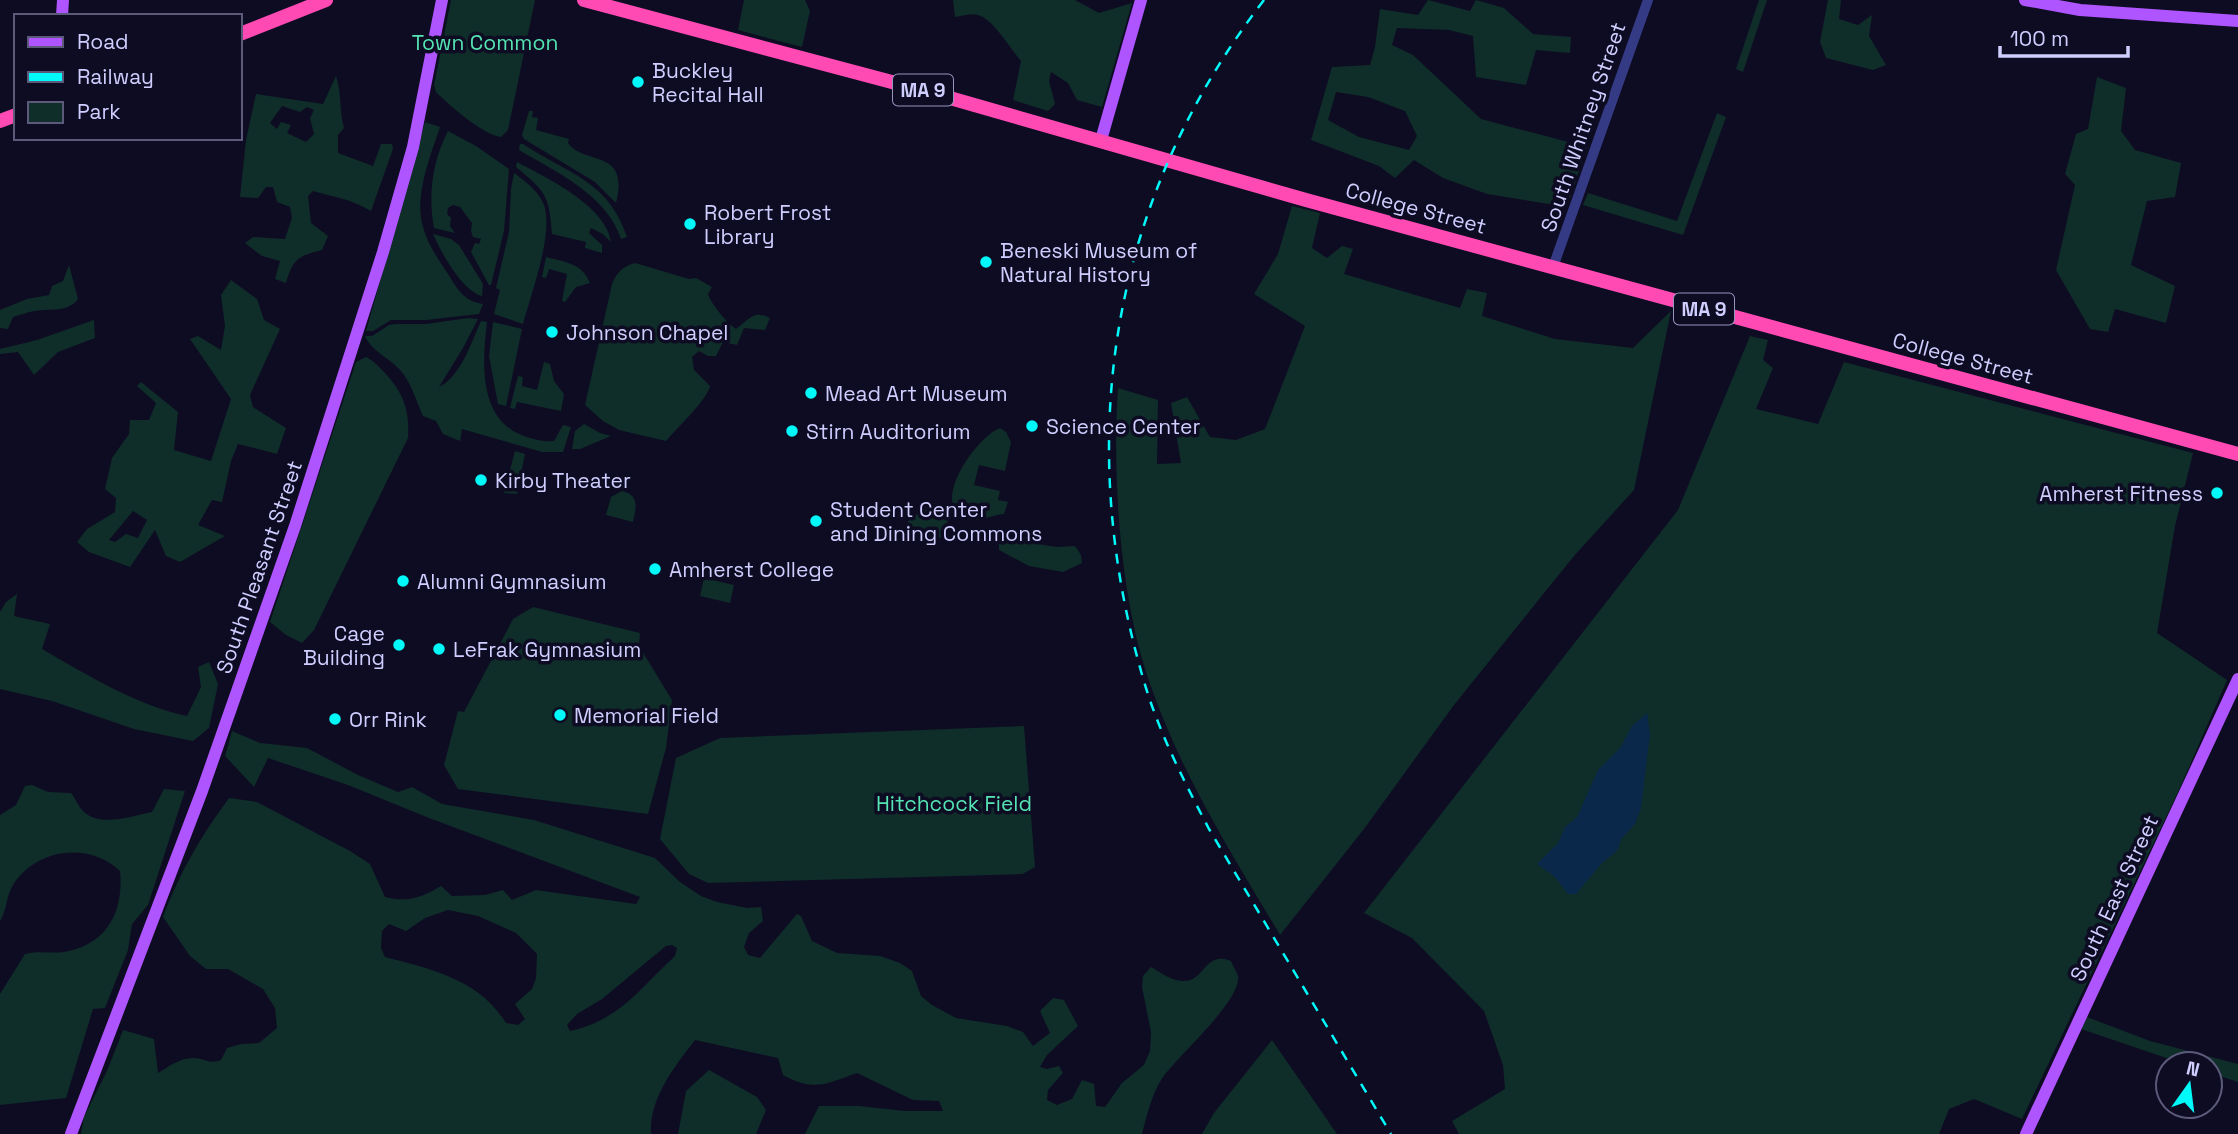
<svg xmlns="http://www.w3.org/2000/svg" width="2238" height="1134" viewBox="0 0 2238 1134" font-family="'Space Grotesk',sans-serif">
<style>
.green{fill:#0f2d29;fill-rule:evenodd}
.water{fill:#0a2849}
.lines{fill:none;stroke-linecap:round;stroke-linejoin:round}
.minor{stroke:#353a84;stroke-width:10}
.major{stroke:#ae55ff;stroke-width:12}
.highway{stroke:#ff49b3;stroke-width:14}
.rail{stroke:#00f9f9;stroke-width:2.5;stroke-dasharray:10 9;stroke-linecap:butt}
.poi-dot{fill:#00f9f9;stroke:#0e0c23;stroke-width:2.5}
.labels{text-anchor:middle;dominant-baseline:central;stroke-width:7;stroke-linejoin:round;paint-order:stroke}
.shield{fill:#0e0c23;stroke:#9594bd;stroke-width:2}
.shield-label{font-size:19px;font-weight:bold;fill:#cfceff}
.park-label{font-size:21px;fill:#54e5b2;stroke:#0e0c23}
.poi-label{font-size:21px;fill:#cfceff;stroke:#0e0c23;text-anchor:start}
.street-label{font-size:21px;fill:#cfceff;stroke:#0e0c23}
</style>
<rect width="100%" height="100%" fill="#0e0c23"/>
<!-- green -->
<path class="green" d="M451 0H535L508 130 501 137C483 135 449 105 436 92L434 85Z
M744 0H805L810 11 802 47 738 30Z
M953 0H1075L1099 13 1132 3 1102 107 1077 100 1068 83 1051 72 1049 81 1055 104 1048 111 1013 100 1021 61C1010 48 993 19 978 15 972 13 962 16 955 17Z
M1428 0 1470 11 1476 0 1504 8 1533 34 1571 37 1570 53 1536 50 1526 85 1476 77 1473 36 1449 30 1397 28 1392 45 1413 55 1481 119 1587 147 1567 207 1487 194 1443 178 1414 160 1395 178 1379 166 1311 140 1332 67 1370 65 1375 47 1380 9 1418 15ZM1336 92 1368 97 1405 111 1417 136 1409 150 1359 137 1328 120Z
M1759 0H1767L1743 72 1736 69Z
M1828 0H1841L1839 19 1858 25 1872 15 1869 36 1886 65 1873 70 1826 58 1820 42Z
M336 76C342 94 339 111 344 128L338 135V153L373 166 381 144H392L393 149 371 211C349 198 336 198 313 191L308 196 311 223 328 236 322 250C298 256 293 259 286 283L275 279 280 261 262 256 245 243 253 237 285 239 292 218 290 207 277 202 273 187H266L258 198 240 197 246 140 256 94 323 104ZM282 106 300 112 307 107 314 110 310 118 314 134 306 142 287 133 291 125 281 122 277 129 270 123Z
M2097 77 2126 88 2121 131 2135 150 2181 163 2175 197 2147 201 2131 265 2175 286 2166 323 2115 309 2108 332 2090 329 2056 270 2075 185 2065 174 2076 134 2088 129Z
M529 111H533L532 117 538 118 536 130 569 139 568 143C585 166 630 148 616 203L595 182 524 139 522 135Z
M1717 113 1726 117 1683 235 1583 205 1588 193 1677 221Z
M425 122 440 127C430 157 414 196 423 227 428 245 438 259 448 274 458 290 464 301 483 304L479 314 426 320H391L373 331H366Z
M448 131 476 146 509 169 504 231 491 285H489L471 252 475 243 479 244 481 239 473 237 471 231 472 223 460 207 453 205 448 208 447 214 451 218 450 226 455 233 434 228C428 195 432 162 448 131Z
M520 144H523C568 174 608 180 627 237L621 239C607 195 556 172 519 150Z
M517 162C547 178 606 206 611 242L603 234 591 228 589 233 602 245V253L585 248 586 242 552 234C549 195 546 192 516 167Z
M514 173C526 182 538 190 544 205 554 233 531 294 523 324L494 314 500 290 496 288 509 232 511 189Z
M1292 206 1320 213 1312 248 1327 258 1342 246 1353 249 1344 274 1460 308 1467 289 1487 293 1482 316 1555 339 1633 348 1671 311 1634 490 1574 556 1454 705 1364 829 1280 935C1231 853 1180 772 1149 681 1120 597 1112 476 1118 388L1158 400 1157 464 1181 463 1171 403 1187 397 1210 437 1236 440 1265 429 1305 326 1254 294 1278 254Z
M433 234 451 239 459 245 483 284 482 296C462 291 441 252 433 234Z
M546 257C565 262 582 263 590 283L576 287 565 302 562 301 567 274 549 269 546 278 542 277Z
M635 263 689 279 696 278 712 287 708 294C712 305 726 322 736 329 748 320 754 309 770 318L765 330 744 328 737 345 723 342 716 356H708L699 351 692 357 694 370 710 386C707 400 677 428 666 441L619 430 603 421 585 405 612 284C617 272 622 267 635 263Z
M69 265 78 299C67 313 52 308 35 311 28 312 20 315 13 317L8 329 0 328V310L27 299 49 295 52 286 63 281Z
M231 280 257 299 264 320 280 329 250 395 253 407 286 428 277 454 238 444 231 461 222 502 212 500 198 525 225 536 180 562 166 556 155 530 130 567 89 552 77 542 87 529 115 512 116 498 105 489 112 458 129 434 130 420H149L156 403 137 386 141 382 178 412 174 450 211 461 231 399 190 339 198 336 221 350 225 326 221 295ZM133 511 147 520 138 538 126 534 115 542 109 540Z
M468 318 478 319 463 348 439 387C461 376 471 343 481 321L487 322C482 363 478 422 527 437 536 440 545 442 554 441L563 425 571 427 563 452H542L462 429 460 441 443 434 436 421 423 416C416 401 412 384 401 371 391 359 371 351 365 336H372L389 325 396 324H426Z
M94 320 95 338 58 352 34 375 18 352 0 354V349L37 340Z
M493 322 522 329 506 406 498 404 489 356Z
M1750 336 1768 340 1763 360 1773 368 1756 409 1818 424 1844 362 2193 453 2175 526 2157 633 2227 680 2179 790 2022 1119 1974 1099 1949 1109 1939 1134H1459L1452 1121 1505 1089 1503 1065 1484 1011 1412 938 1364 913 1678 510Z
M366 357C374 361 378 366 384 372 403 392 410 410 408 438L314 630 302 643 286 635 270 622 356 362Z
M544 362 550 364 554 381 564 394 561 411 517 402 515 409 510 408 518 376 523 377 522 386 537 390Z
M584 424 600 433 611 436 580 449H572L575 431Z
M1000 428 1006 432 1011 442 1005 471 979 465 974 485 1000 491 998 500 1008 502 1004 514C992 515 977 523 966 519 928 505 977 436 1000 428Z
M515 451 525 454 517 494 504 493Z
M622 491C640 495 636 508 633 522L606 515 611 497Z
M935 503 947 514 948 528 940 538 911 542 903 537 909 519Z
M999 538 1057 547 1075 546 1081 555 1082 563 1063 572 1029 566 999 550Z
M704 578 734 585 730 603 700 596Z
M17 594 14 616 50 624 42 649C88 675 135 705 187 716L201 687 198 667 209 662 218 684 209 728 193 741 134 729 52 701 0 689V612L6 602Z
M533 607 640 633 639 646 672 700 666 748 648 814 458 789 444 765 458 711 464 712 513 619Z
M1024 726 1035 867 1023 874 708 883 689 874 660 839 676 758 720 738Z
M232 731 260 743 307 748 358 775 398 792 412 787 442 804 534 820 655 858 680 882 701 896 717 902 747 908 761 907 763 921 749 933 744 947 748 955 760 958 797 914 801 916 812 941 837 953 880 956 900 963 912 971 921 996 932 1005 956 1018 1007 1026 1023 1032 1033 1046 1050 1033 1040 1011 1053 998 1064 1000 1078 1026 1047 1055 1040 1067 1047 1069 1059 1066 1063 1073 1048 1090 1047 1100 1057 1105 1072 1099 1082 1080 1094 1084 1096 1106 1105 1107 1122 1083 1144 1065 1150 1051 1151 1032 1142 987 1143 976 1151 967C1160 972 1172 981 1182 981 1205 983 1204 950 1231 961 1233 966 1237 972 1238 976 1242 1000 1177 1057 1163 1077 1152 1093 1147 1115 1142 1134H805L819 1106H859L905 1111H943L939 1101 913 1100 857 1073C826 1084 814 1092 783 1075L778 1058 695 1040C674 1067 649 1099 651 1134H81L84 1117 107 1071 123 1030 154 1039 158 1073C168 1067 180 1058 192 1058 203 1057 209 1065 221 1060L227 1048 241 1044 259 1043 277 1028 275 1008 263 989 228 969H206L190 956 163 917C181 870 200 838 229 798L257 802 350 851 370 864 385 897C407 903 423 897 441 886L452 896 485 895 503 890 512 900 536 890 636 904 640 897 429 818 348 785 268 758 254 787 225 756ZM448 910 478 916 516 933 537 954 536 978 532 989 515 1004 525 1019 518 1025 506 1023C479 979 431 969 385 957L381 948 382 931 389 924 406 931 425 918ZM672 945 677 948 675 956C639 989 620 1020 570 1031L567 1025 577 1014 602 999 666 946Z
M32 785 48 792 71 793C76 799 78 806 83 811 100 828 132 816 152 812L164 789 185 791 148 905 132 924 128 950 105 1008 93 1009 66 1098 0 1105V994L25 954C38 950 50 954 64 952 107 945 124 912 120 871 88 841 36 849 13 885 6 896 7 910 0 921V815L16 805 25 786Z
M2087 1017 2150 1041 2238 1064V1082L2210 1073V1064H2184L2081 1029Z
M1272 1040 1337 1134H1202L1214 1113Z
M709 1070 757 1097 766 1110 756 1134H678L686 1091Z"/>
<!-- water -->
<path class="water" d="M1647 713 1650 734 1641 808 1635 824 1622 838 1617 851 1602 863 1576 894H1568L1555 877 1537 864 1558 843 1565 827 1577 817 1598 770 1620 748 1632 726Z"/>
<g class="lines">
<!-- minor -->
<path class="minor" d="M1553 267 1648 0"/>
<!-- major -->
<path class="major" d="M2025 0 2080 10 2238 21
M62 16 63 0
M1101 140 1141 0
M71 1134 202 791 295 526 383 252 413 147 442 0
M2026 1134 2238 679"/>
<!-- highway -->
<path class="highway" d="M584 0 922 90 1306 200 2238 454
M240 34 326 0
M0 121 16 115"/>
<!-- rail -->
<path class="rail" d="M1264 0C1110 200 1073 438 1143 678 1158 731 1184 781 1209 829L1391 1134"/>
</g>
<!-- markers -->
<g class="poi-dot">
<circle cx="638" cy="82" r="7"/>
<circle cx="690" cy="224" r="7"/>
<circle cx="986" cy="262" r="7"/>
<circle cx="552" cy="332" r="7"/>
<circle cx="811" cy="393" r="7"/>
<circle cx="1032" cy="426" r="7"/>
<circle cx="792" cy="431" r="7"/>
<circle cx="481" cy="480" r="7"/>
<circle cx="2217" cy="493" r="7"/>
<circle cx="816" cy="521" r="7"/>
<circle cx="655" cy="569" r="7"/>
<circle cx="403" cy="581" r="7"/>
<circle cx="399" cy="645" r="7"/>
<circle cx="439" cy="649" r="7"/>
<circle cx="560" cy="715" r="7"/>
<circle cx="335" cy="719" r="7"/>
</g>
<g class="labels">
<!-- shield labels -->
<g class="shield">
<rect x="893" y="74.5" width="60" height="31" rx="5"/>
<rect x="1674" y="293.5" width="60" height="31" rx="5"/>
</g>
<g class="shield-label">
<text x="923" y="90">MA 9</text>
<text x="1704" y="309">MA 9</text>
</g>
<!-- park labels -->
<g class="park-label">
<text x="485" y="42">Town Common</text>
<text x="954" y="803">Hitchcock Field</text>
</g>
<!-- poi labels -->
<g class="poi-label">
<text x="652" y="70">Buckley<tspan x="652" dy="24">Recital Hall</tspan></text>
<text x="704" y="212">Robert Frost<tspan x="704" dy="24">Library</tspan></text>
<text x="1000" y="250">Beneski Museum of<tspan x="1000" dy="24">Natural History</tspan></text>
<text x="566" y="332">Johnson Chapel</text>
<text x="825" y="393">Mead Art Museum</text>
<text x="1046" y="426">Science Center</text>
<text x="806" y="431">Stirn Auditorium</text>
<text x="495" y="480">Kirby Theater</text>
<text x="2203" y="493" text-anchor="end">Amherst Fitness</text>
<text x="830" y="509">Student Center<tspan x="830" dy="24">and Dining Commons</tspan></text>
<text x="669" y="569">Amherst College</text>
<text x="417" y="581">Alumni Gymnasium</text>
<text x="385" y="633" text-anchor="end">Cage<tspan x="385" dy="24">Building</tspan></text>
<text x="453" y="649">LeFrak Gymnasium</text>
<text x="574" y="715">Memorial Field</text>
<text x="349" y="719">Orr Rink</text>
</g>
<!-- street labels -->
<g class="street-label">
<text transform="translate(1583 127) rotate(-71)">South Whitney Street</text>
<text transform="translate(1416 208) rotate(15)">College Street</text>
<text transform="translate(1963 358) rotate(15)">College Street</text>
<text transform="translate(259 567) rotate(-71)">South Pleasant Street</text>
<text transform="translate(2114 898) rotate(-65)">South East Street</text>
</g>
</g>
<!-- legend -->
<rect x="14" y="14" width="228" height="126" fill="#0e0c23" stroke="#5b5a7b" stroke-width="2"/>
<rect x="28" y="37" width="35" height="10" fill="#ae55ff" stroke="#5b5a7b" stroke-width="2"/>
<text x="77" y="49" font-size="21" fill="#cfceff">Road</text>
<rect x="28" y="72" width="35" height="10" fill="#00f9f9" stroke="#5b5a7b" stroke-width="2"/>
<text x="77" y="84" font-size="21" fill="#cfceff">Railway</text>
<rect x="28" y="102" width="35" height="21" fill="#0f2d29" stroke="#5b5a7b" stroke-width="2"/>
<text x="77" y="119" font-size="21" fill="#cfceff">Park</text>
<!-- north arrow -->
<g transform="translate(2189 1085) rotate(14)"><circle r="33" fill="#0e0c23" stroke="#5b5a7b" stroke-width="2"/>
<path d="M0-5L12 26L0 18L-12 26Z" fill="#00f9f9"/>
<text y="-10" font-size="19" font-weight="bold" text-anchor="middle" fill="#cfceff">N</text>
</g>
<!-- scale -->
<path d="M2000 46v10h128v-10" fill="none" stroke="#cfceff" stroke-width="3.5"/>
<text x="2010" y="46" font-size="21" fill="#cfceff" stroke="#0e0c23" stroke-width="5" paint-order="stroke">100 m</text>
</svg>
